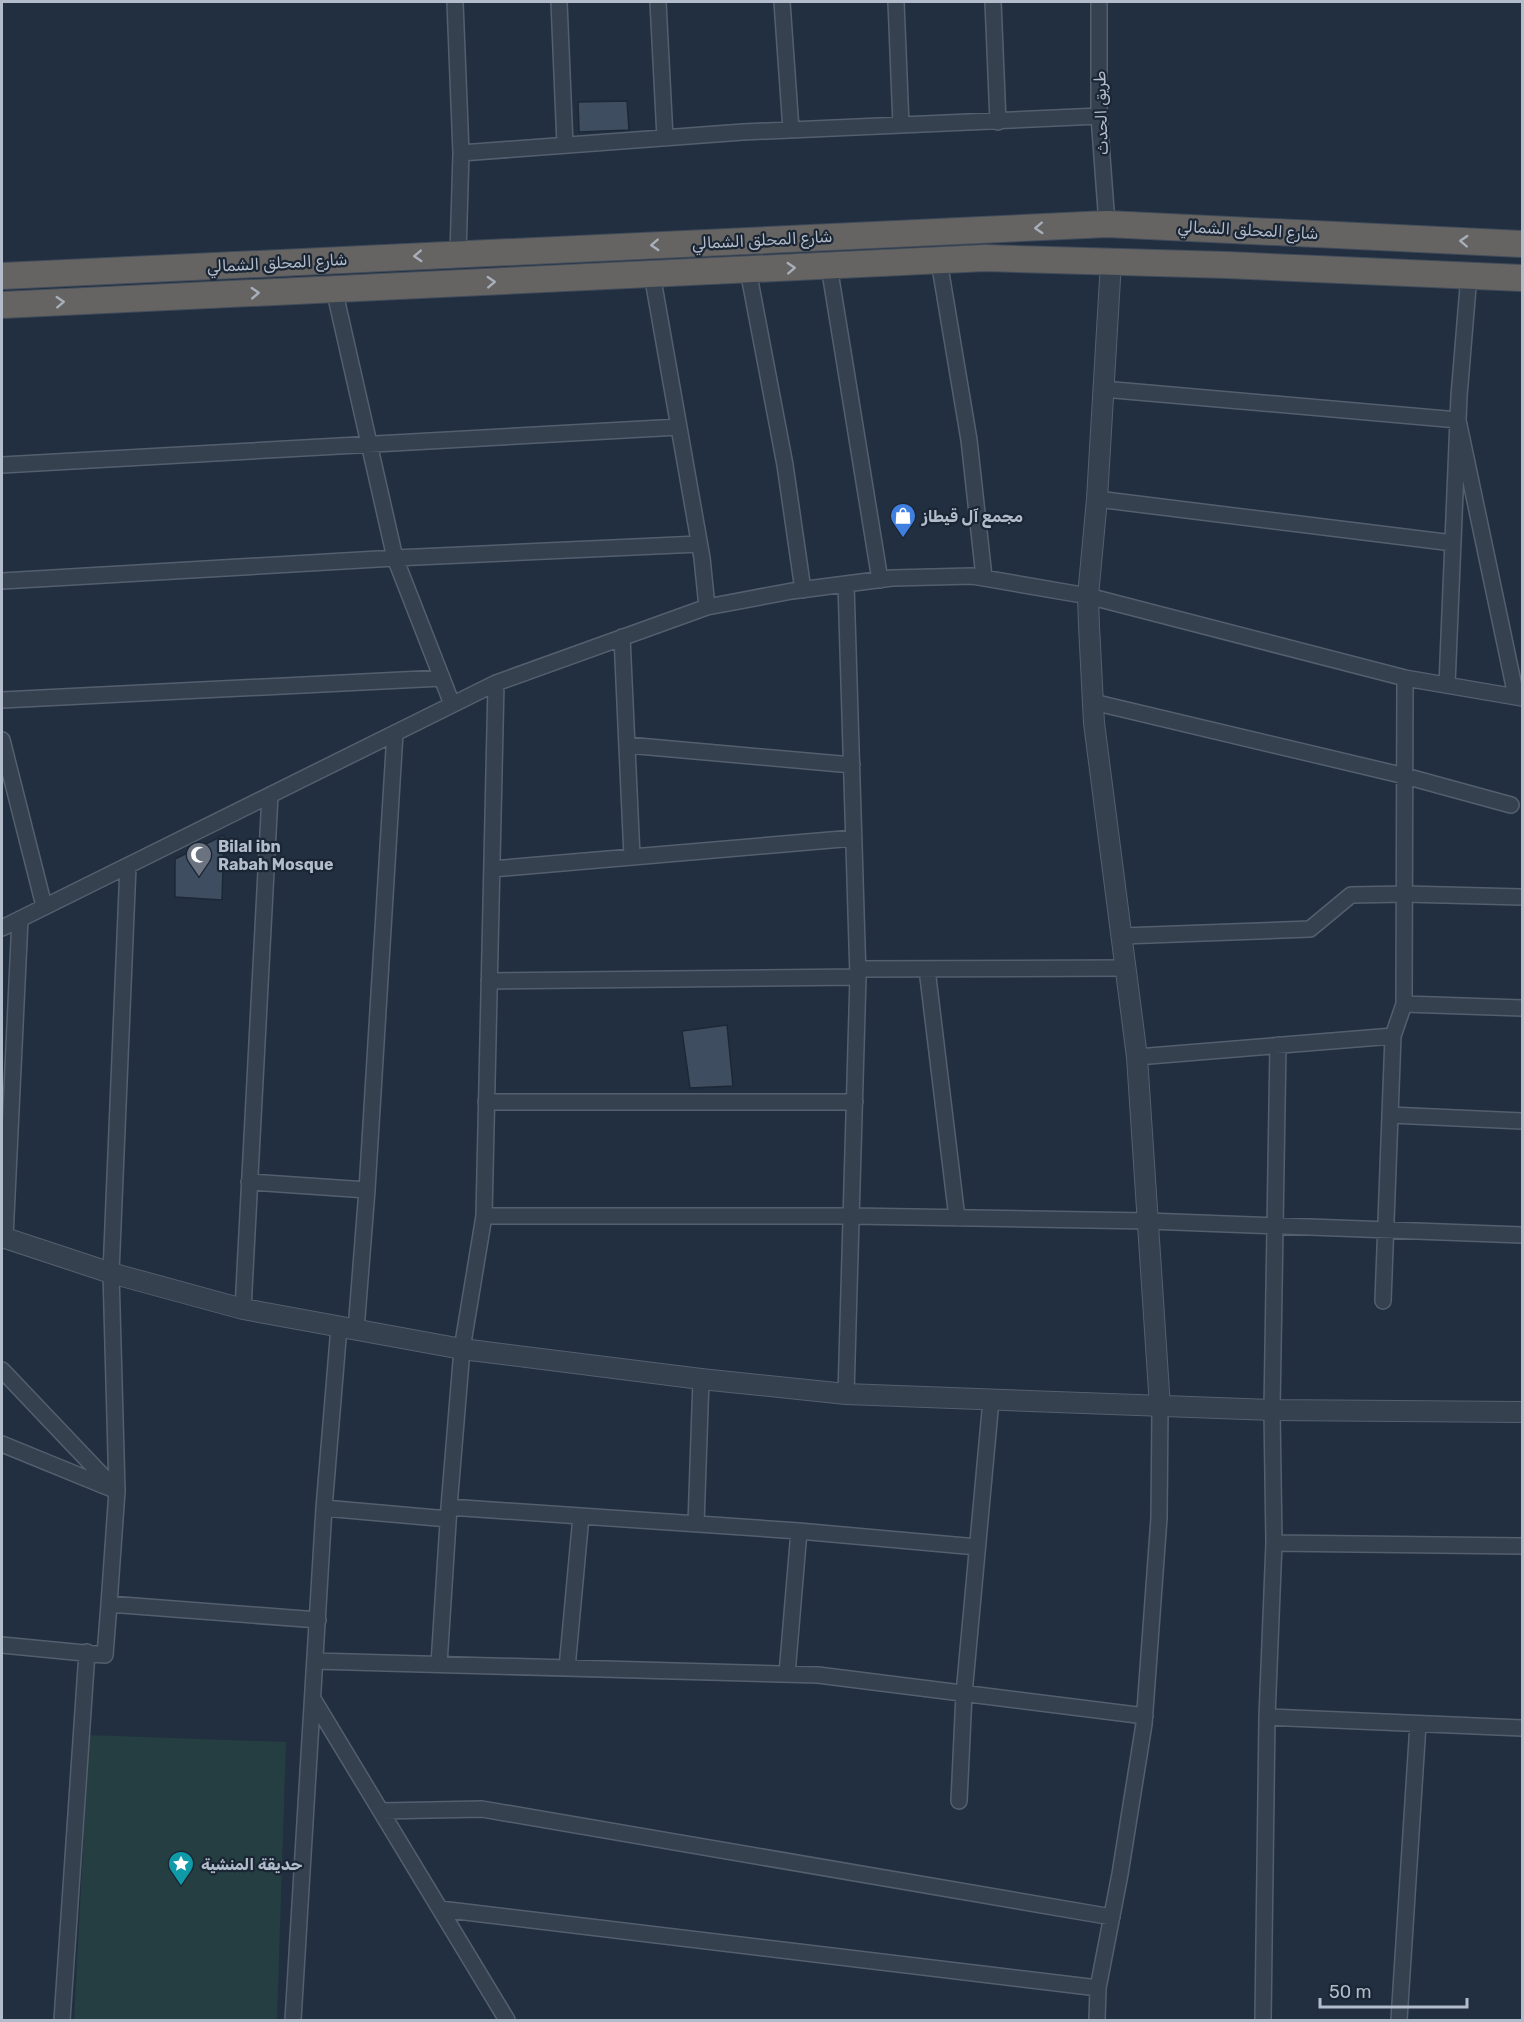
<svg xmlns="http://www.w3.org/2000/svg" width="1524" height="2022" viewBox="0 0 1524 2022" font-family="Rubik,'Noto Sans Arabic',sans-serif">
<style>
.green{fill:#243e41}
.building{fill:#3e4d60;stroke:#1d2837;stroke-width:1.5}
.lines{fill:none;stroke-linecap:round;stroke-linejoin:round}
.minor-casing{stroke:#545f6e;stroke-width:18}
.tertiary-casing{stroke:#545f6e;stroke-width:22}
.trunk-casing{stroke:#414c5b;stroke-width:28}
.minor{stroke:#364150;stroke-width:15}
.tertiary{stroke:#364150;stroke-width:20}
.trunk{stroke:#666462;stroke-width:26}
.oneway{stroke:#a7afbb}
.labels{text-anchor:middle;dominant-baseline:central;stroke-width:4.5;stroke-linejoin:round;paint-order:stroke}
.street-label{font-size:16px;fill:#b3bccb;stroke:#1b2635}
.poi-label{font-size:16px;font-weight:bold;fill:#b3bccb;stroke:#1b2635;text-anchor:start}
</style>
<rect width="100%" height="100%" fill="#222f40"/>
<!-- green -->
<path class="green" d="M89 1735 286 1742 277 2020H74Z"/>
<!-- building -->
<path class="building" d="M627 101 629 130 579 132 578 102Z
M224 835 222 900 175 897V859Z
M727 1025 733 1086 690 1088 682 1031Z"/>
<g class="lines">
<defs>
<path id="minor" d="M455 2 461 153 458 254
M559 2 565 145
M658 2 665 138
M782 2 791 130
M896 2 901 125
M993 2 998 122
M1099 2V116L1107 224
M461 153 743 132 1099 116
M939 261 969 440 984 577
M829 266 880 580
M748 270 785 465 803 590
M652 274 702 558 707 607
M334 289 395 558 699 544
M1103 389 1458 420 1516 696
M2 465 679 427
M1097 499 1453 543
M2 581 395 558 452 704
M846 584 858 977 846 1394
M622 637 632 857
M1447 685 1459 396 1469 275
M2 700 442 678
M1093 702 1405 776 1511 805
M2 740 44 906
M627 745 852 765
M492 869 854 838
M2 928 496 683 707 607 792 591 892 578 972 576 1088 596 1405 678 1522 698
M1122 936 1310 929 1351 895 1405 894 1522 897
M858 969 1126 968
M927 969 957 1218
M489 981 858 977
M1404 1004 1405 678
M1137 1057 1393 1036 1404 1004 1522 1008
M486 1102H855
M1390 1115 1522 1121
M249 1182 367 1190 395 733
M484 1216H852L1148 1221 1522 1235
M5 1238 20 919
M1383 1301 1393 1036
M243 1309 270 795
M356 1330 367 1190
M2 1370 117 1491
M2 1444 112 1489
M449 1507 799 1531 787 1674
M324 1508 448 1519
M696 1524 701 1379
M799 1531 977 1547
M1274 1543 1522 1546
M109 1604 117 1491 111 1273 128 866
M2 1645 105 1655 109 1604 318 1620
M315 1661 818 1675 1145 1716
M439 1664 449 1507 462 1349 484 1216 496 683
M567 1668 581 1516
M313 1699 507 2020
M1267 1717 1522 1728
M959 1801 964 1694 991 1400
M381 1811 482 1809 1112 1917
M440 1909 1098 1988
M62 2020 87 1652
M293 2020 324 1508 339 1327
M1097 2020 1098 1988 1120 1874 1144 1724 1159 1518 1160 1407
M1263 2020 1267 1717 1274 1543 1272 1410 1278 1045
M1399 2020 1418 1724"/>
<path id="tertiary" d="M1111 262 1097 499 1088 596 1089 626 1094 723 1137 1057 1160 1407
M2 1237 111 1273 243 1309 462 1349 701 1379 846 1394 1272 1410 1522 1412"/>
<path id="trunk" d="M2 276 1107 224 1522 244
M2 305 985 258 1227 265 1522 278"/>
</defs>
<!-- minor casing -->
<use href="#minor" class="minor-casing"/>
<!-- tertiary casing -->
<use href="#tertiary" class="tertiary-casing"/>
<!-- trunk casing -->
<use href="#trunk" class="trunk-casing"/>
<!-- minor -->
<use href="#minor" class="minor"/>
<!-- tertiary -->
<use href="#tertiary" class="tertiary"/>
<!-- trunk -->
<use href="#trunk" class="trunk"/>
</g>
<!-- one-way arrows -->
<defs><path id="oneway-chevron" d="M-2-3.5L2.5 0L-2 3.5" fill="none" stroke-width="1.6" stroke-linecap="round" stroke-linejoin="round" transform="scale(1.5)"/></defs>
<g class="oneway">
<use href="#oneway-chevron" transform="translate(1039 228) rotate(177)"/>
<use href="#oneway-chevron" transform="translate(1464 241) rotate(-177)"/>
<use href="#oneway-chevron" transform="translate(655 245) rotate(177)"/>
<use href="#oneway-chevron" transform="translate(418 256) rotate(177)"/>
<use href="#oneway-chevron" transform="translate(791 268) rotate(-3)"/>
<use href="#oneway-chevron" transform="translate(491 282) rotate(-3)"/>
<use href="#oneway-chevron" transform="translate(255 293) rotate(-3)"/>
<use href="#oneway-chevron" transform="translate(60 302) rotate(-3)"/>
</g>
<!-- icons -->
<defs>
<symbol id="shop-pin" viewBox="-11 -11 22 30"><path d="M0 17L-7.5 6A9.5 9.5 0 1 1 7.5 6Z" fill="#3f7fe0" stroke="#1b2635"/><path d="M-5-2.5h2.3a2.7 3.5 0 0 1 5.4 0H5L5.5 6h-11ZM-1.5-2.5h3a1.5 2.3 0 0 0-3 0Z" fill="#fff"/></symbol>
<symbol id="mosque-pin" viewBox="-11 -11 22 30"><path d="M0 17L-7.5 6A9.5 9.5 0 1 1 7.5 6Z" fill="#6b7280" stroke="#1b2635"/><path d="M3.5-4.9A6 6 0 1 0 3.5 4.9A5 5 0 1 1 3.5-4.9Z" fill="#fff"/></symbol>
<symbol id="sight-pin" viewBox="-11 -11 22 30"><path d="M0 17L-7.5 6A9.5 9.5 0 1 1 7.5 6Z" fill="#0f9aa8" stroke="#1b2635"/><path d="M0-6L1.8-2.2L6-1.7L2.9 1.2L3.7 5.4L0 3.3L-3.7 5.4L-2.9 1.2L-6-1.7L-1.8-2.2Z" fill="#fff"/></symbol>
</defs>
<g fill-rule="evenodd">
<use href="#shop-pin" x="888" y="501" width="30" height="40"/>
<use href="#mosque-pin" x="184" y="840" width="30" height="40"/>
<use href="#sight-pin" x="166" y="1849" width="30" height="40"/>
</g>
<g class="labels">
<!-- street labels -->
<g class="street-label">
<text transform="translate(1101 113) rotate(-92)">طريق الحدث</text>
<text transform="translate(1248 230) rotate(3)">شارع المحلق الشمالي</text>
<text transform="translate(762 240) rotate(-3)">شارع المحلق الشمالي</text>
<text transform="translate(277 263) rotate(-3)">شارع المحلق الشمالي</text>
</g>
<!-- poi labels -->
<g class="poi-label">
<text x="922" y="516">مجمع آل قيطاز</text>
<text x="218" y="846">Bilal ibn<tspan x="218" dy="18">Rabah Mosque</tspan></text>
<text x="201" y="1864">حديقة المنشية</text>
</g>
</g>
<!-- border -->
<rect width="1524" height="2022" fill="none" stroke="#b3bccb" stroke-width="6"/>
<!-- scale -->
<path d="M1320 1998v9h147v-9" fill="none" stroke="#b3bccb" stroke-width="3"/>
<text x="1329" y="1998" font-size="18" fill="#b3bccb" stroke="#1b2635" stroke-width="4.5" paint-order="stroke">50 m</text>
</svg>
